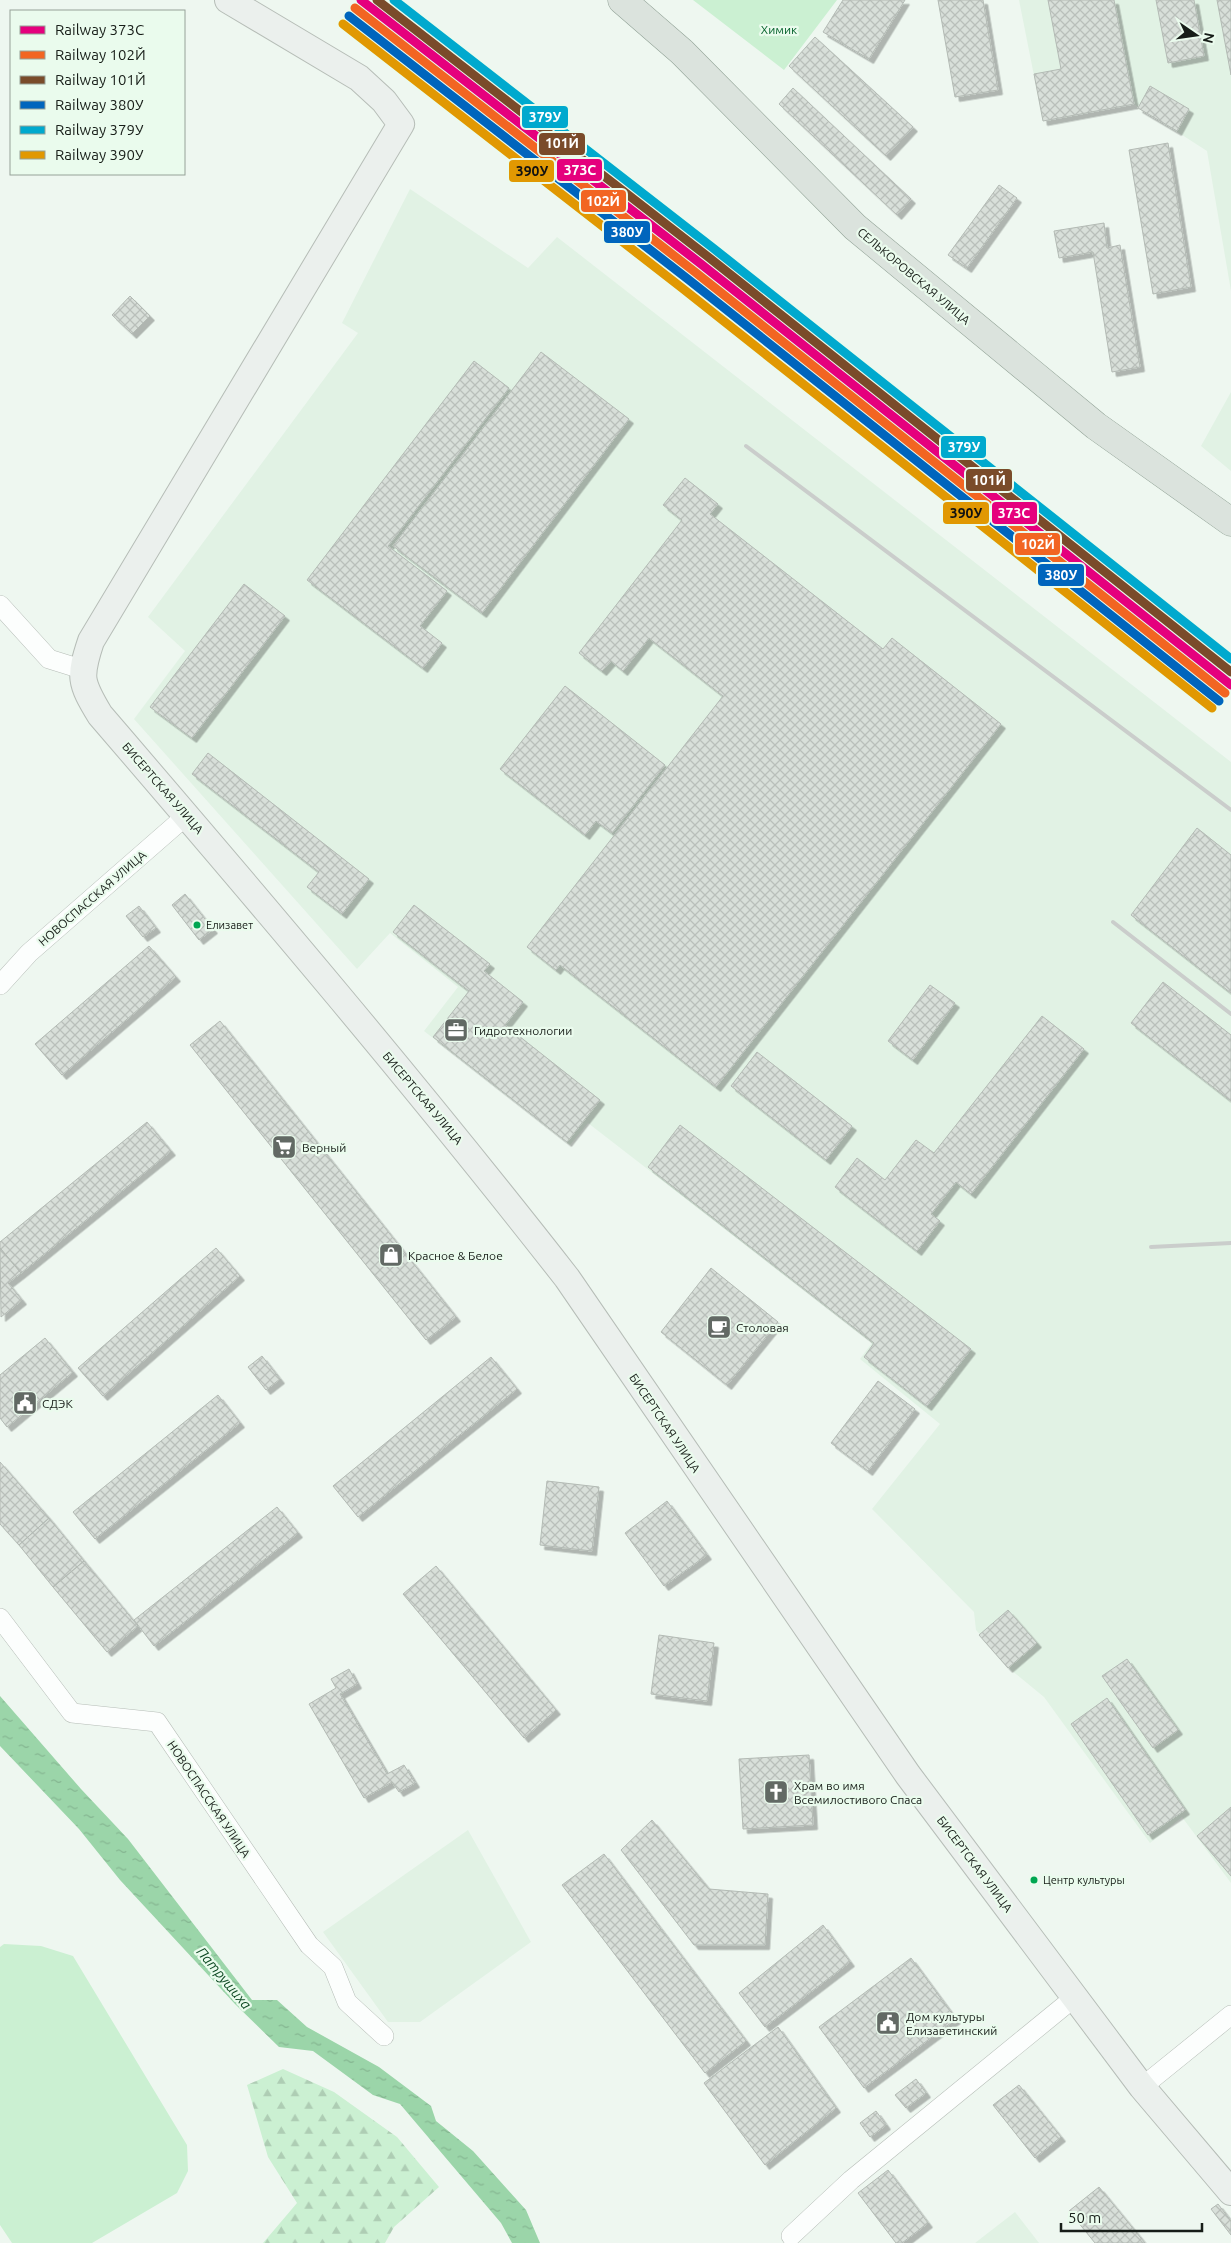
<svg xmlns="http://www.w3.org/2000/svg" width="1231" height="2243" viewBox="0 0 1231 2243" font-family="Ubuntu,sans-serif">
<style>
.built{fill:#e1f2e4}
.green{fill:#cbf0d2}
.forest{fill:url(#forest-firs)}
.water{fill:url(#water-ripples)}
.building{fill:url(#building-cross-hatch);stroke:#b3bab4;filter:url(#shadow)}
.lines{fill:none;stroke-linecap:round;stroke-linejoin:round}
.minor-casing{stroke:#b6bdb7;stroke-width:20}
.secondary-casing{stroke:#b6bdb7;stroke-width:28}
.primary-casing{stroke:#91a296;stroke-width:29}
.minor{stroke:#fcfefd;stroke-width:19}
.secondary{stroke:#ebf0ed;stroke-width:26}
.primary{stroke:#dbe3dd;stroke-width:28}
.rail{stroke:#cacdcb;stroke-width:4}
.rail-1-casing{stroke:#eafbed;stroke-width:12}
.rail-2-casing{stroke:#eafbed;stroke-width:12}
.rail-3-casing{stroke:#eafbed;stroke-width:12}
.rail-4-casing{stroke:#eafbed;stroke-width:12}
.rail-5-casing{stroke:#eafbed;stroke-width:12}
.rail-6-casing{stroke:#eafbed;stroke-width:12}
.rail-1{stroke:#e5007d;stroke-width:9}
.rail-2{stroke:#f26522;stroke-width:9}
.rail-3{stroke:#7a4b2a;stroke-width:9}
.rail-4{stroke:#0065bd;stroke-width:9}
.rail-5{stroke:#00a9ce;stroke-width:9}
.rail-6{stroke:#e19802;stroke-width:9}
.bus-dot{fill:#00a651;stroke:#eafbed;stroke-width:2}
.labels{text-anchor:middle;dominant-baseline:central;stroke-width:4.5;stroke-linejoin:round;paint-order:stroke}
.bus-label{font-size:11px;fill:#171d18;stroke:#eafbed;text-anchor:start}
.park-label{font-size:12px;fill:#05622c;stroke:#eafbed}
.street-label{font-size:12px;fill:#171d18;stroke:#eafbed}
.poi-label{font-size:12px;fill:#171d18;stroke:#eafbed;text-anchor:start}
.water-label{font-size:14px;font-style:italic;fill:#0e4923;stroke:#eafbed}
.line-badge{stroke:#eafbed;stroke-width:2}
.badge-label{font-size:14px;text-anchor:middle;font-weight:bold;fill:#fff}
.pale-badge-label{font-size:14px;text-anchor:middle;font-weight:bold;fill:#111}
</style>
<defs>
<pattern id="forest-firs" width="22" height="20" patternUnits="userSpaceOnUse" patternTransform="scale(1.25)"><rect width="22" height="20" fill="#cbf0d2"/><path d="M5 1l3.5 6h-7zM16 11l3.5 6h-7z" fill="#aecdb4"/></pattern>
<pattern id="water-ripples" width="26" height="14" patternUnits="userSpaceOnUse" patternTransform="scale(1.25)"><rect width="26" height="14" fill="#9bd5a9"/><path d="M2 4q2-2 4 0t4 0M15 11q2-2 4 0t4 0" fill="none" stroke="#85b691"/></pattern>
<pattern id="building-cross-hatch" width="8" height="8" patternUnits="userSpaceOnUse" patternTransform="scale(1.25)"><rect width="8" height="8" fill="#d8dfd9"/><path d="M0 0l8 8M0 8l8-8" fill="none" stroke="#b9bfba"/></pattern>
<filter id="shadow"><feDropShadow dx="4.5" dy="4.5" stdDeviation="0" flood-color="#0004"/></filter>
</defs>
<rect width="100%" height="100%" fill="#eef7f0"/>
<!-- built -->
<path class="built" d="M1019 0H1231V291L1207 151 1134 104 1043 121Z
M410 189 528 268 557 237 1231 762V1883L1182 1817 1150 1843 1044 1697 1011 1670 976 1630 974 1612 872 1509 940 1424 860 1359 872 1343 588 1123 570 1145 424 1031 458 987 390 933 357 969 134 719 185 651 148 617 358 333 342 323Z
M1231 392V471L1201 446Z
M468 1830 531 1942 420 2022H388L323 1932Z
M1015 2212 1039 2243H975Z"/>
<!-- green -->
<path class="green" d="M693 0H837L784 70Z
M4 1944 41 1946 73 1956 187 2145 188 2171 177 2193 92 2243H12L0 2225V1947Z"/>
<!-- forest -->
<path class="forest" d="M283 2069 334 2092 397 2137 439 2187 394 2227 385 2243H263L297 2203 268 2157 247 2085Z"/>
<!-- water -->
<path class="water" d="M0 1696 81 1789 128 1839 252 2000H277L307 2027 379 2067 431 2106 436 2121 473 2151 526 2210 540 2243H512L501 2223 400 2104 373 2095 313 2051 279 2047 235 2004 120 1880 79 1829 0 1746Z"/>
<!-- building -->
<path class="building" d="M843 0H905L869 59 823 32Z
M938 0H983L998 90 955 97Z
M1048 0H1114L1134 104 1043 121 1034 74 1061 69Z
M1156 0H1194L1204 56 1168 63Z
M1217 0H1231V75Z
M815 37 913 127 886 156 789 66Z
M1150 86 1189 109 1177 131 1138 108Z
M793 88 911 199 897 215 779 104Z
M1168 143 1191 287 1153 294 1129 150Z
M999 185 1017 198 967 268 948 255Z
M1104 223 1107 248 1120 245 1140 367 1112 372 1093 252 1059 258 1054 231Z
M130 296 150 316 132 334 112 315Z
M541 352 629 419 482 613 393 546Z
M474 361 509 388 388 546 447 591 420 626 442 643 423 668 307 580Z
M685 478 718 504 710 514 883 649 892 638 1001 724 716 1087 560 965 556 970 527 947 723 696 649 638 623 671 611 661 602 671 579 653 682 520 663 505Z
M244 584 285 616 192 738 150 707Z
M565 686 665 765 612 833 596 821 585 835 500 769Z
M208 753 369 879 342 914 307 887 319 872 192 774Z
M1197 828 1231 855V993L1131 915Z
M185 894 213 929 199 940 172 905Z
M414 905 490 964 484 971 523 1002 505 1025 600 1100 567 1142 433 1037 469 991 393 932Z
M139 906 156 928 143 937 126 916Z
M149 946 176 977 62 1075 35 1044Z
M1163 982 1231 1035V1101L1131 1023Z
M930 985 955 1003 913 1060 888 1041Z
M1042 1016 1084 1049 971 1194 956 1182 931 1214 940 1221 917 1251 835 1187 857 1158 885 1180 916 1140 934 1153Z
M220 1021 456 1317 426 1340 190 1045Z
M757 1052 852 1126 826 1160 731 1086Z
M147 1122 171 1151 21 1273 0 1248V1242Z
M680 1125 971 1349 927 1406 864 1357 874 1343 648 1167Z
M0 1248 21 1273 8 1283 22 1300 1 1317Z
M216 1248 240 1276 103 1396 78 1368Z
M711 1268 778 1322 727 1385 661 1332Z
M45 1338 73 1372 7 1427 0 1418V1375Z
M262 1356 280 1379 266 1390 248 1367Z
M491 1357 517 1389 358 1517 333 1486Z
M878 1381 915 1409 868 1471 831 1443Z
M218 1395 240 1423 95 1539 73 1512Z
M0 1462 49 1518 19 1545 0 1524Z
M547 1481 599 1487 592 1551 540 1545Z
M667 1501 707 1555 664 1586 625 1533Z
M277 1507 298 1533 154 1646 134 1620Z
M49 1518 84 1561 53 1587 19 1545Z
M84 1561 138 1626 107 1652 53 1587Z
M436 1566 556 1710 524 1738 403 1594Z
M1008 1610 1037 1643 1008 1668 979 1635Z
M659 1635 714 1643 707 1701 651 1694Z
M1127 1659 1178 1730 1153 1748 1102 1676Z
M349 1669 357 1684 340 1694 387 1774 404 1765 415 1783 399 1792 392 1782 364 1798 309 1704 336 1688 331 1679Z
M1107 1698 1185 1810 1148 1835 1071 1724Z
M809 1755 813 1825 743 1829 739 1759Z
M1231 1807V1876L1197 1836Z
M652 1820 709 1889 768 1894 765 1945H694L621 1850Z
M604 1854 746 2041 705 2073 562 1885Z
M823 1925 850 1962 765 2027 739 1993Z
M911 1958 956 2019 864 2088 819 2027Z
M778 2027 836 2108 765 2165 704 2083Z
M916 2079 926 2093 906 2108 895 2095Z
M1019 2085 1061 2137 1035 2158 993 2105Z
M876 2111 886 2125 870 2137 860 2123Z
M888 2170 928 2223 902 2243H896L858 2193Z
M1099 2187 1145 2243H1095L1069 2211Z
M1218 2204 1231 2221V2235L1211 2209Z"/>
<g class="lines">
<defs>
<path id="minor" d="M0 605 49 659 81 669
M0 985 29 953 187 815
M0 1618 72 1713 157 1722 309 1945 333 1967 347 2002 384 2036
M1142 2087 1231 2015
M791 2236 851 2180 1075 1997"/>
<path id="secondary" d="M228 0 359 78 384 101 401 124 91 641C79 677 80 682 100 715 259 900 417 1086 567 1278L908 1775 1142 2087 1231 2192"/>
<path id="primary" d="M622 0 682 52 855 227 1096 426 1231 522"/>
</defs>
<!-- minor casing -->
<use href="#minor" class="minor-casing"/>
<!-- secondary casing -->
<use href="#secondary" class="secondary-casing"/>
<!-- primary casing -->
<use href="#primary" class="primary-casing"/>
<!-- minor -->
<use href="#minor" class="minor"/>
<!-- secondary -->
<use href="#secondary" class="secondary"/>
<!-- primary -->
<use href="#primary" class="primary"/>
<!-- rail -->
<path class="rail" d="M746 446 1231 810
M1113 922 1231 1014
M1151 1247 1231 1243"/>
<defs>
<path id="rail-1" d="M361 0 701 264 1231 685"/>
<path id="rail-2" d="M355 8 695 272 1225 693"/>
<path id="rail-3" d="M377 0 707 256 1231 672"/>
<path id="rail-4" d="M349 16 689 280 1219 701"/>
<path id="rail-5" d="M394 0 713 248 1231 659"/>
<path id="rail-6" d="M343 24 682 288 1212 708"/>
</defs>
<!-- rail-1 casing -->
<use href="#rail-1" class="rail-1-casing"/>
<!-- rail-2 casing -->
<use href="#rail-2" class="rail-2-casing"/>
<!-- rail-3 casing -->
<use href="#rail-3" class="rail-3-casing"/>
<!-- rail-4 casing -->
<use href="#rail-4" class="rail-4-casing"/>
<!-- rail-5 casing -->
<use href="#rail-5" class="rail-5-casing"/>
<!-- rail-6 casing -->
<use href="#rail-6" class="rail-6-casing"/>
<!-- rail-1 -->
<use href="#rail-1" class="rail-1"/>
<!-- rail-2 -->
<use href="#rail-2" class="rail-2"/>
<!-- rail-3 -->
<use href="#rail-3" class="rail-3"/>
<!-- rail-4 -->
<use href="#rail-4" class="rail-4"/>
<!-- rail-5 -->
<use href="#rail-5" class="rail-5"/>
<!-- rail-6 -->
<use href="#rail-6" class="rail-6"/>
</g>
<!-- icons -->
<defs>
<symbol id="office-square" viewBox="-11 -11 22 22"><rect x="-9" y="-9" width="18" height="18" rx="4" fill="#626964" stroke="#eafbed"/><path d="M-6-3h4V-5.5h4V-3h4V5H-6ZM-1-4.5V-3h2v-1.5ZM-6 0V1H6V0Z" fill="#fff"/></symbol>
<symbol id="supermarket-square" viewBox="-11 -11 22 22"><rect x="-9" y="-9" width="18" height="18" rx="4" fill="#626964" stroke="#eafbed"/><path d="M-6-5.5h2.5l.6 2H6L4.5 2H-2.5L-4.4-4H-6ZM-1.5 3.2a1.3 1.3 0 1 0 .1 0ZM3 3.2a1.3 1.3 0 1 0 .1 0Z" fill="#fff"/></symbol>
<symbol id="shop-square" viewBox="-11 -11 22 22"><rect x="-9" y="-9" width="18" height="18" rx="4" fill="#626964" stroke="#eafbed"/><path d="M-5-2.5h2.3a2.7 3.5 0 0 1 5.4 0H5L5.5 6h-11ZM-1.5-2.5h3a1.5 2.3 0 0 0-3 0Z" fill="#fff"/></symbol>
<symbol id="cafe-square" viewBox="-11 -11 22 22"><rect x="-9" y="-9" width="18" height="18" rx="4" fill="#626964" stroke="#eafbed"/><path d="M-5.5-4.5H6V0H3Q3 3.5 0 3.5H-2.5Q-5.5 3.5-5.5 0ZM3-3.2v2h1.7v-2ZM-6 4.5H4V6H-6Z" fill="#fff"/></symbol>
<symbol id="civic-square" viewBox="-11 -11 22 22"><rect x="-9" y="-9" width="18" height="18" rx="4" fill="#626964" stroke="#eafbed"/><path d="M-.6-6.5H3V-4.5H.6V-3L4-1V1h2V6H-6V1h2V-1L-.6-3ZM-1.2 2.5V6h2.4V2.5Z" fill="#fff"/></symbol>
<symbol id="church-square" viewBox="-11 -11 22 22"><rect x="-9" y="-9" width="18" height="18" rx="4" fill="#626964" stroke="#eafbed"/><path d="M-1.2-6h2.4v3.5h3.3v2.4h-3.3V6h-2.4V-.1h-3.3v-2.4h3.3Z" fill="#fff"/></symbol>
</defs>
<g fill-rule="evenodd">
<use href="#office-square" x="442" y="1016" width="28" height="28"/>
<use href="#supermarket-square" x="270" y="1133" width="28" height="28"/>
<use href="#shop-square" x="377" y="1241" width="28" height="28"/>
<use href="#cafe-square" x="705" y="1313" width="28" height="28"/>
<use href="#civic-square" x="11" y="1389" width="28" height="28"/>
<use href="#church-square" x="762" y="1778" width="28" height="28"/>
<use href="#civic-square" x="874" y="2009" width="28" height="28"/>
</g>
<!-- markers -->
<g class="bus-dot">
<circle cx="197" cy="925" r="4.5"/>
<circle cx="1034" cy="1880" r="4.5"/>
</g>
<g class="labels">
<!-- bus labels -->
<g class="bus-label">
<text x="206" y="925">Елизавет</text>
<text x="1043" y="1880">Центр культуры</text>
</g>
<!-- park labels -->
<g class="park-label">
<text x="779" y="29">Химик</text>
</g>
<!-- street labels -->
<g class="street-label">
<text transform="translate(914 276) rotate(40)">СЕЛЬКОРОВСКАЯ УЛИЦА</text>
<text transform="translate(163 788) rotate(49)">БИСЕРТСКАЯ УЛИЦА</text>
<text transform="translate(92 898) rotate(-41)">НОВОСПАССКАЯ УЛИЦА</text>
<text transform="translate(423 1098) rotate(50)">БИСЕРТСКАЯ УЛИЦА</text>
<text transform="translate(665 1423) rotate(56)">БИСЕРТСКАЯ УЛИЦА</text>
<text transform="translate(209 1799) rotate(56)">НОВОСПАССКАЯ УЛИЦА</text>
<text transform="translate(975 1864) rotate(53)">БИСЕРТСКАЯ УЛИЦА</text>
</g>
<!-- poi labels -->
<g class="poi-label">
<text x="474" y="1030">Гидротехнологии</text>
<text x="302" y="1147">Верный</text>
<text x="408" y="1255">Красное &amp; Белое</text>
<text x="736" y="1327">Столовая</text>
<text x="42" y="1403">СДЭК</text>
<text x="794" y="1785">Храм во имя<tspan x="794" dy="14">Всемилостивого Спаса</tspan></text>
<text x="906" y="2016">Дом культуры<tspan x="906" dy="14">Елизаветинский</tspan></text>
</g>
<!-- water labels -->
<g class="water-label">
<text transform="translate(224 1978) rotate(50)">Патрушиха</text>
</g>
</g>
<g class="line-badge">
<rect x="521" y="105" width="48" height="24" rx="5" fill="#00a9ce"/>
<rect x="538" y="132" width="48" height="24" rx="5" fill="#7a4b2a"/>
<rect x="556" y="158" width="47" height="24" rx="5" fill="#e5007d"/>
<rect x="508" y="159" width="47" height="24" rx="5" fill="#e19802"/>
<rect x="580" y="189" width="47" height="24" rx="5" fill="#f26522"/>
<rect x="603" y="220" width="48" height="24" rx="5" fill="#0065bd"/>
<rect x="940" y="435" width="47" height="24" rx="5" fill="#00a9ce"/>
<rect x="965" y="468" width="48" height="24" rx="5" fill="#7a4b2a"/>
<rect x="991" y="501" width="47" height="24" rx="5" fill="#e5007d"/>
<rect x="942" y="501" width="48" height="24" rx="5" fill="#e19802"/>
<rect x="1014" y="532" width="47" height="24" rx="5" fill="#f26522"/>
<rect x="1037" y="563" width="48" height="24" rx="5" fill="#0065bd"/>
</g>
<g class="badge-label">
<text x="545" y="122">379У</text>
<text x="562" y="148">101Й</text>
<text x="580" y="175">373C</text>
<text x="603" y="206">102Й</text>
<text x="627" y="237">380У</text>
<text x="964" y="452">379У</text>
<text x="989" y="485">101Й</text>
<text x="1014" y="518">373C</text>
<text x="1038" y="549">102Й</text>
<text x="1061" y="580">380У</text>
</g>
<g class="pale-badge-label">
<text x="532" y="176">390У</text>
<text x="966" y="518">390У</text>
</g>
<!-- legend -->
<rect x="10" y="10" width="175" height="165" fill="#eafbed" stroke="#96a298"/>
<rect x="20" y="26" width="25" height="8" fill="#e5007d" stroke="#96a298"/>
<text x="55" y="35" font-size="15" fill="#171d18">Railway 373C</text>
<rect x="20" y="51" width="25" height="8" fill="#f26522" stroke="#96a298"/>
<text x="55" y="60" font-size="15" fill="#171d18">Railway 102Й</text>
<rect x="20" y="76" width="25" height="8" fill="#7a4b2a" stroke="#96a298"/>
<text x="55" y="85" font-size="15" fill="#171d18">Railway 101Й</text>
<rect x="20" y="101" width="25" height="8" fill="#0065bd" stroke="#96a298"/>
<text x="55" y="110" font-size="15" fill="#171d18">Railway 380У</text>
<rect x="20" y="126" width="25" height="8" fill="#00a9ce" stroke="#96a298"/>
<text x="55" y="135" font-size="15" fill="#171d18">Railway 379У</text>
<rect x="20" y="151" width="25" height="8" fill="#e19802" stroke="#96a298"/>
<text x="55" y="160" font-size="15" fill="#171d18">Railway 390У</text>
<!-- north arrow -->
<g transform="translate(1196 35) rotate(103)" stroke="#eafbed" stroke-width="4" paint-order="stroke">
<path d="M0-4L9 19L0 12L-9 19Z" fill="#171d18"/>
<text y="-8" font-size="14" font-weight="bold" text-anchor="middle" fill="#171d18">N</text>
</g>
<!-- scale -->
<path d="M1061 2223v8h141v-8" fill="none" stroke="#171d18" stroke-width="2.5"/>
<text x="1068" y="2223" font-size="15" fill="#171d18" stroke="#eafbed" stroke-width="4" paint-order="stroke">50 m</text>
</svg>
